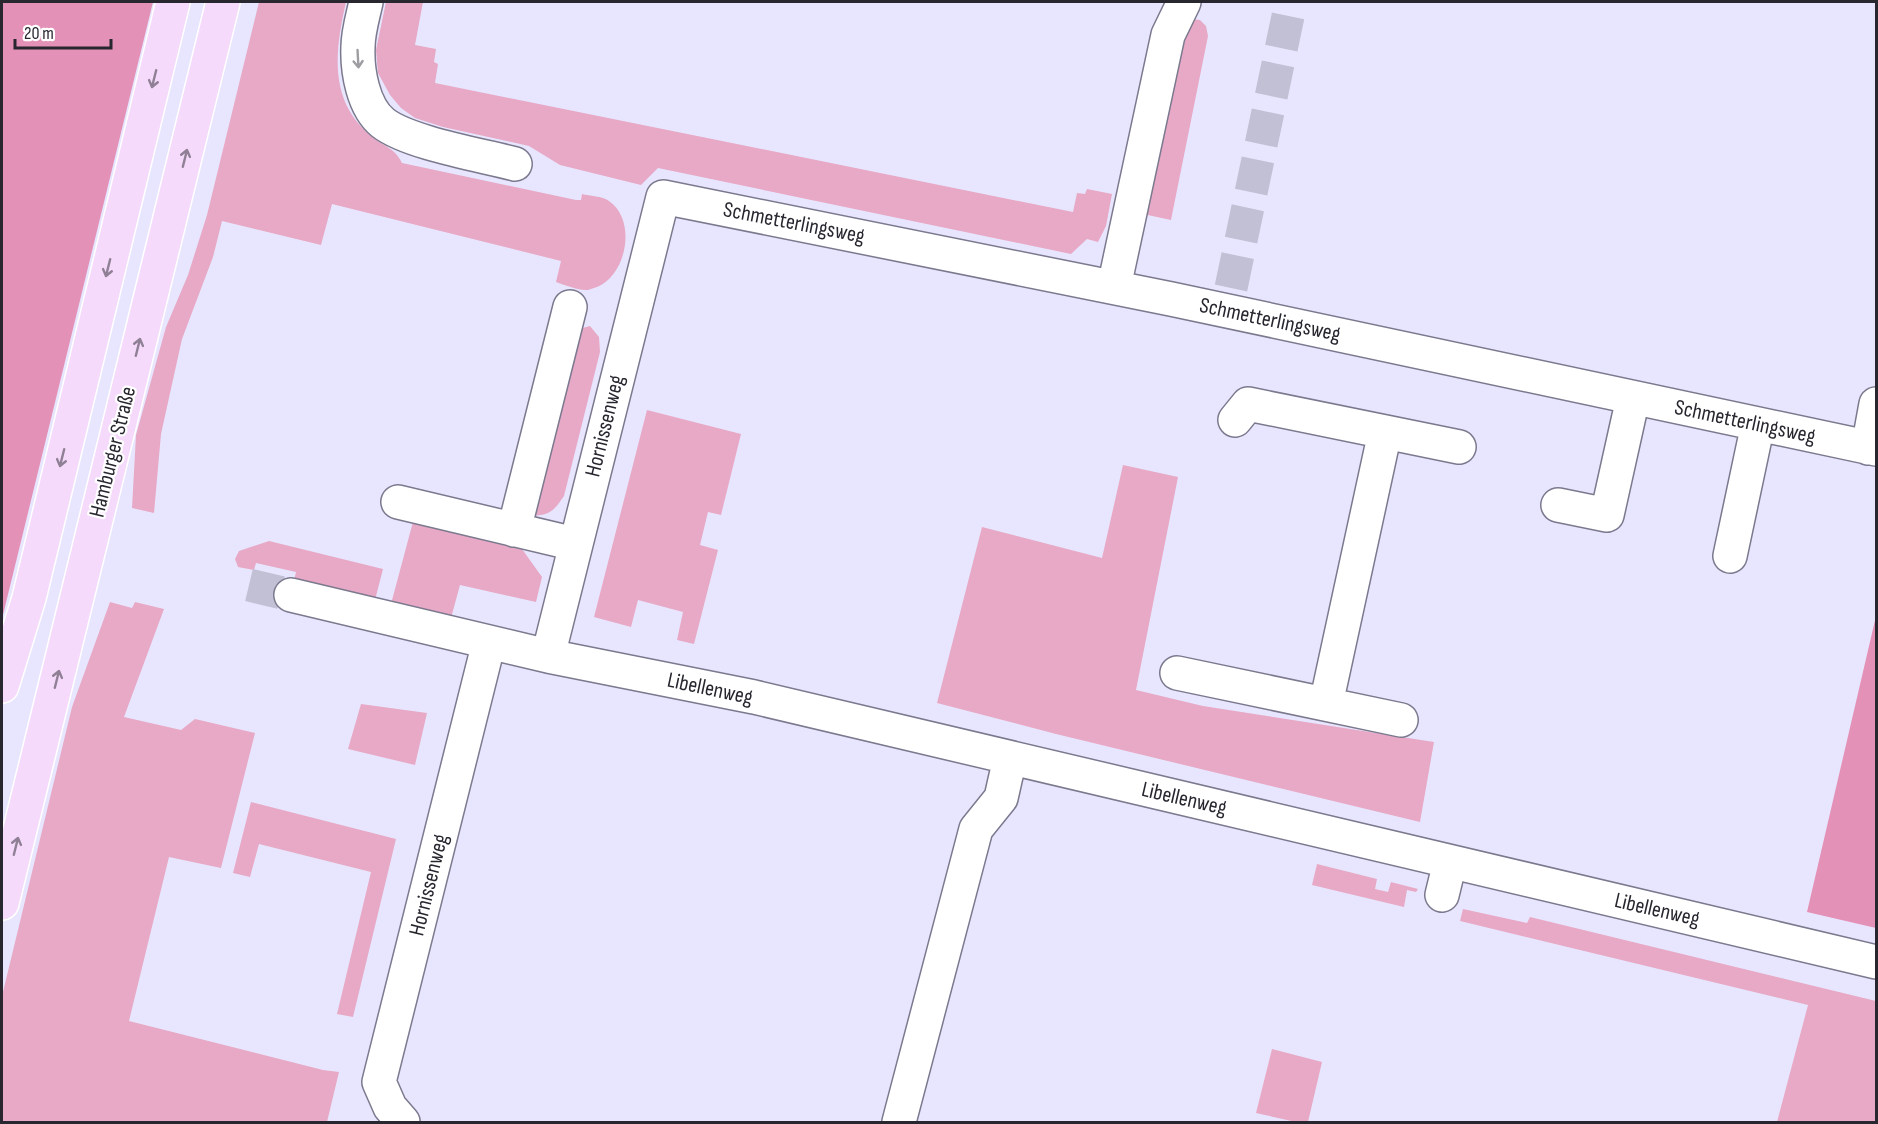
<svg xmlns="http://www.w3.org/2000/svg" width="1878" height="1124" viewBox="0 0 1878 1124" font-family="'Sofia Sans Condensed',sans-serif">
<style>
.green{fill:#e7a9c5}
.forest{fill:#e391b7}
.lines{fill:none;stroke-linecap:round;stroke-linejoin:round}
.minor-tunnel{stroke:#c2c0d5;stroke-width:33;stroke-dasharray:33 16;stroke-linecap:butt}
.minor-casing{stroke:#7b798e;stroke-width:36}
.major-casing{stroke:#fff;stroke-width:36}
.minor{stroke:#fff;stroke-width:33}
.major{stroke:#f6dafb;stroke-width:33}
.oneway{stroke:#9e9da1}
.oneway2{stroke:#8f8095}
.labels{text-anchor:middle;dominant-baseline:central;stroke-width:4.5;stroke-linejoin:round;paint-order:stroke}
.street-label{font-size:22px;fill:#28262f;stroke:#fff}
</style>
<rect width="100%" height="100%" fill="#e8e6fe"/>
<!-- green -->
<path class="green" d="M259 2H346C335 51 328 100 371 136 383 146 395 148 402 163L576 200H581L582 194C590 196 602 196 609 201 637 220 627 275 597 287 596 287 589 290 588 290 579 291 565 285 556 282L561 261 332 204 321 245 222 221 213 257 182 339 161 434 154 513 132 508 136 435 166 327 188 275 207 215Z
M386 2H423L415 45 436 49 434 62 438 64 435 83 1073 212 1077 193 1085 194 1087 189 1112 194 1106 226 1098 242 1087 239 1071 254 658 168 641 185 560 165 529 146 443 127 415 118 401 108 390 95 378 73 376 50Z
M1192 19 1200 20 1206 26 1208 36 1171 220 1143 214 1184 25Z
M590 326 599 337 600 352 564 496C553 512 550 515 530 516L579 329Z
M647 410 741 434 721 515 708 512 700 545 718 550 694 644 677 640 683 612 638 600 631 627 594 617Z
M1123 465 1178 477 1136 690 1203 706 1434 742 1420 822 1056 734 937 703 982 527 1102 558Z
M414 518 517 542 542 577 536 602 460 585 451 618 391 604Z
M269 541 383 569 375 600 294 581 296 572 256 563 254 570 238 567 235 559 239 551Z
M110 602 132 608 135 602 164 609 124 717 181 730 195 719 255 733 221 868 169 857 129 1021 323 1070 339 1072 327 1122H2V996L72 707Z
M361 704 427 713 415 765 348 749Z
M251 802 396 839 353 1017 337 1014 371 872 259 844 250 877 233 873Z
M1317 864 1377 879 1375 889 1388 892 1391 882 1418 889 1416 892 1407 890 1404 907 1312 885Z
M1463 909 1527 923 1530 917 1876 1001V1122H1777L1808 1005 1460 921Z
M1272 1049 1322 1062 1308 1122H1296L1256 1113Z"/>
<!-- forest -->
<path class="forest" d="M2 2H153L2 619Z
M1876 616V928L1807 912Z"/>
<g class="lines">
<!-- minor-tunnel -->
<path class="minor-tunnel" d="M1231 288 1291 2
M249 585 291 595"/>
<defs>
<path id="minor" d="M366 2C363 16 358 32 358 47 357 71 363 107 383 123 409 143 481 155 515 164
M1114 287 1168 35 1184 2
M1235 420 1248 404 1459 447
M1868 448 1876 404
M398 502 575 544
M1558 505 1607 515 1633 398
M514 530 570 307
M1730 556 1758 424
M291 595 548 656 754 697 1876 962
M548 656 663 197 1171 299 1876 449
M1177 673 1401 720
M1326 704 1385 432
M1442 895 1450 862
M403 1122 390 1107 379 1082 489 642
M899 1122 976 829 1001 798 1010 758"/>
<path id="major" d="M2 686 29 598 173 2
M2 903 223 2"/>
</defs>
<!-- minor casing -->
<use href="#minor" class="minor-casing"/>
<!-- major casing -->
<use href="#major" class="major-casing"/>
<!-- minor -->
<use href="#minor" class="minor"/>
<!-- major -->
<use href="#major" class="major"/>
</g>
<!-- one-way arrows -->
<defs><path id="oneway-shaft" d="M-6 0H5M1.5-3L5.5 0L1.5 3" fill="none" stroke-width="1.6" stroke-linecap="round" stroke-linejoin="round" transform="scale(1.5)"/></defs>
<use class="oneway" href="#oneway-shaft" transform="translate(358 59) rotate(87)"/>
<g class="oneway2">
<use href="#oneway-shaft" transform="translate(154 79) rotate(104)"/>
<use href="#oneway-shaft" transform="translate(185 158) rotate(-76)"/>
<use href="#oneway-shaft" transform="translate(108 268) rotate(104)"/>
<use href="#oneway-shaft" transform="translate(138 347) rotate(-76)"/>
<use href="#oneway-shaft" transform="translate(62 458) rotate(104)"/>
<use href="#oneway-shaft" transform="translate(57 679) rotate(-76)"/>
<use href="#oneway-shaft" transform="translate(16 846) rotate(-76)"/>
</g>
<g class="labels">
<!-- street labels -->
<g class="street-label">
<text transform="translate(794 223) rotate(11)">Schmetterlingsweg</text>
<text transform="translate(1270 320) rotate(12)">Schmetterlingsweg</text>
<text transform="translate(1745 422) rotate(12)">Schmetterlingsweg</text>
<text transform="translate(605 426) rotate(-76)">Hornissenweg</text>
<text transform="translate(113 452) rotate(-76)">Hamburger Straße</text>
<text transform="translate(710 689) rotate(12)">Libellenweg</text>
<text transform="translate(1184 799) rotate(13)">Libellenweg</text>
<text transform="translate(429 885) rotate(-76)">Hornissenweg</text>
<text transform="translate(1657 910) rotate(13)">Libellenweg</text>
</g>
</g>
<!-- border -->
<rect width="1878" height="1124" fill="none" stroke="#28262f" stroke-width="6"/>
<!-- scale -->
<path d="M15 39v9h96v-9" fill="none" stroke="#28262f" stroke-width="3"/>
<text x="24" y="39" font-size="18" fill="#28262f" stroke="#ffffff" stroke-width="4.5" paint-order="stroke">20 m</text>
</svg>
